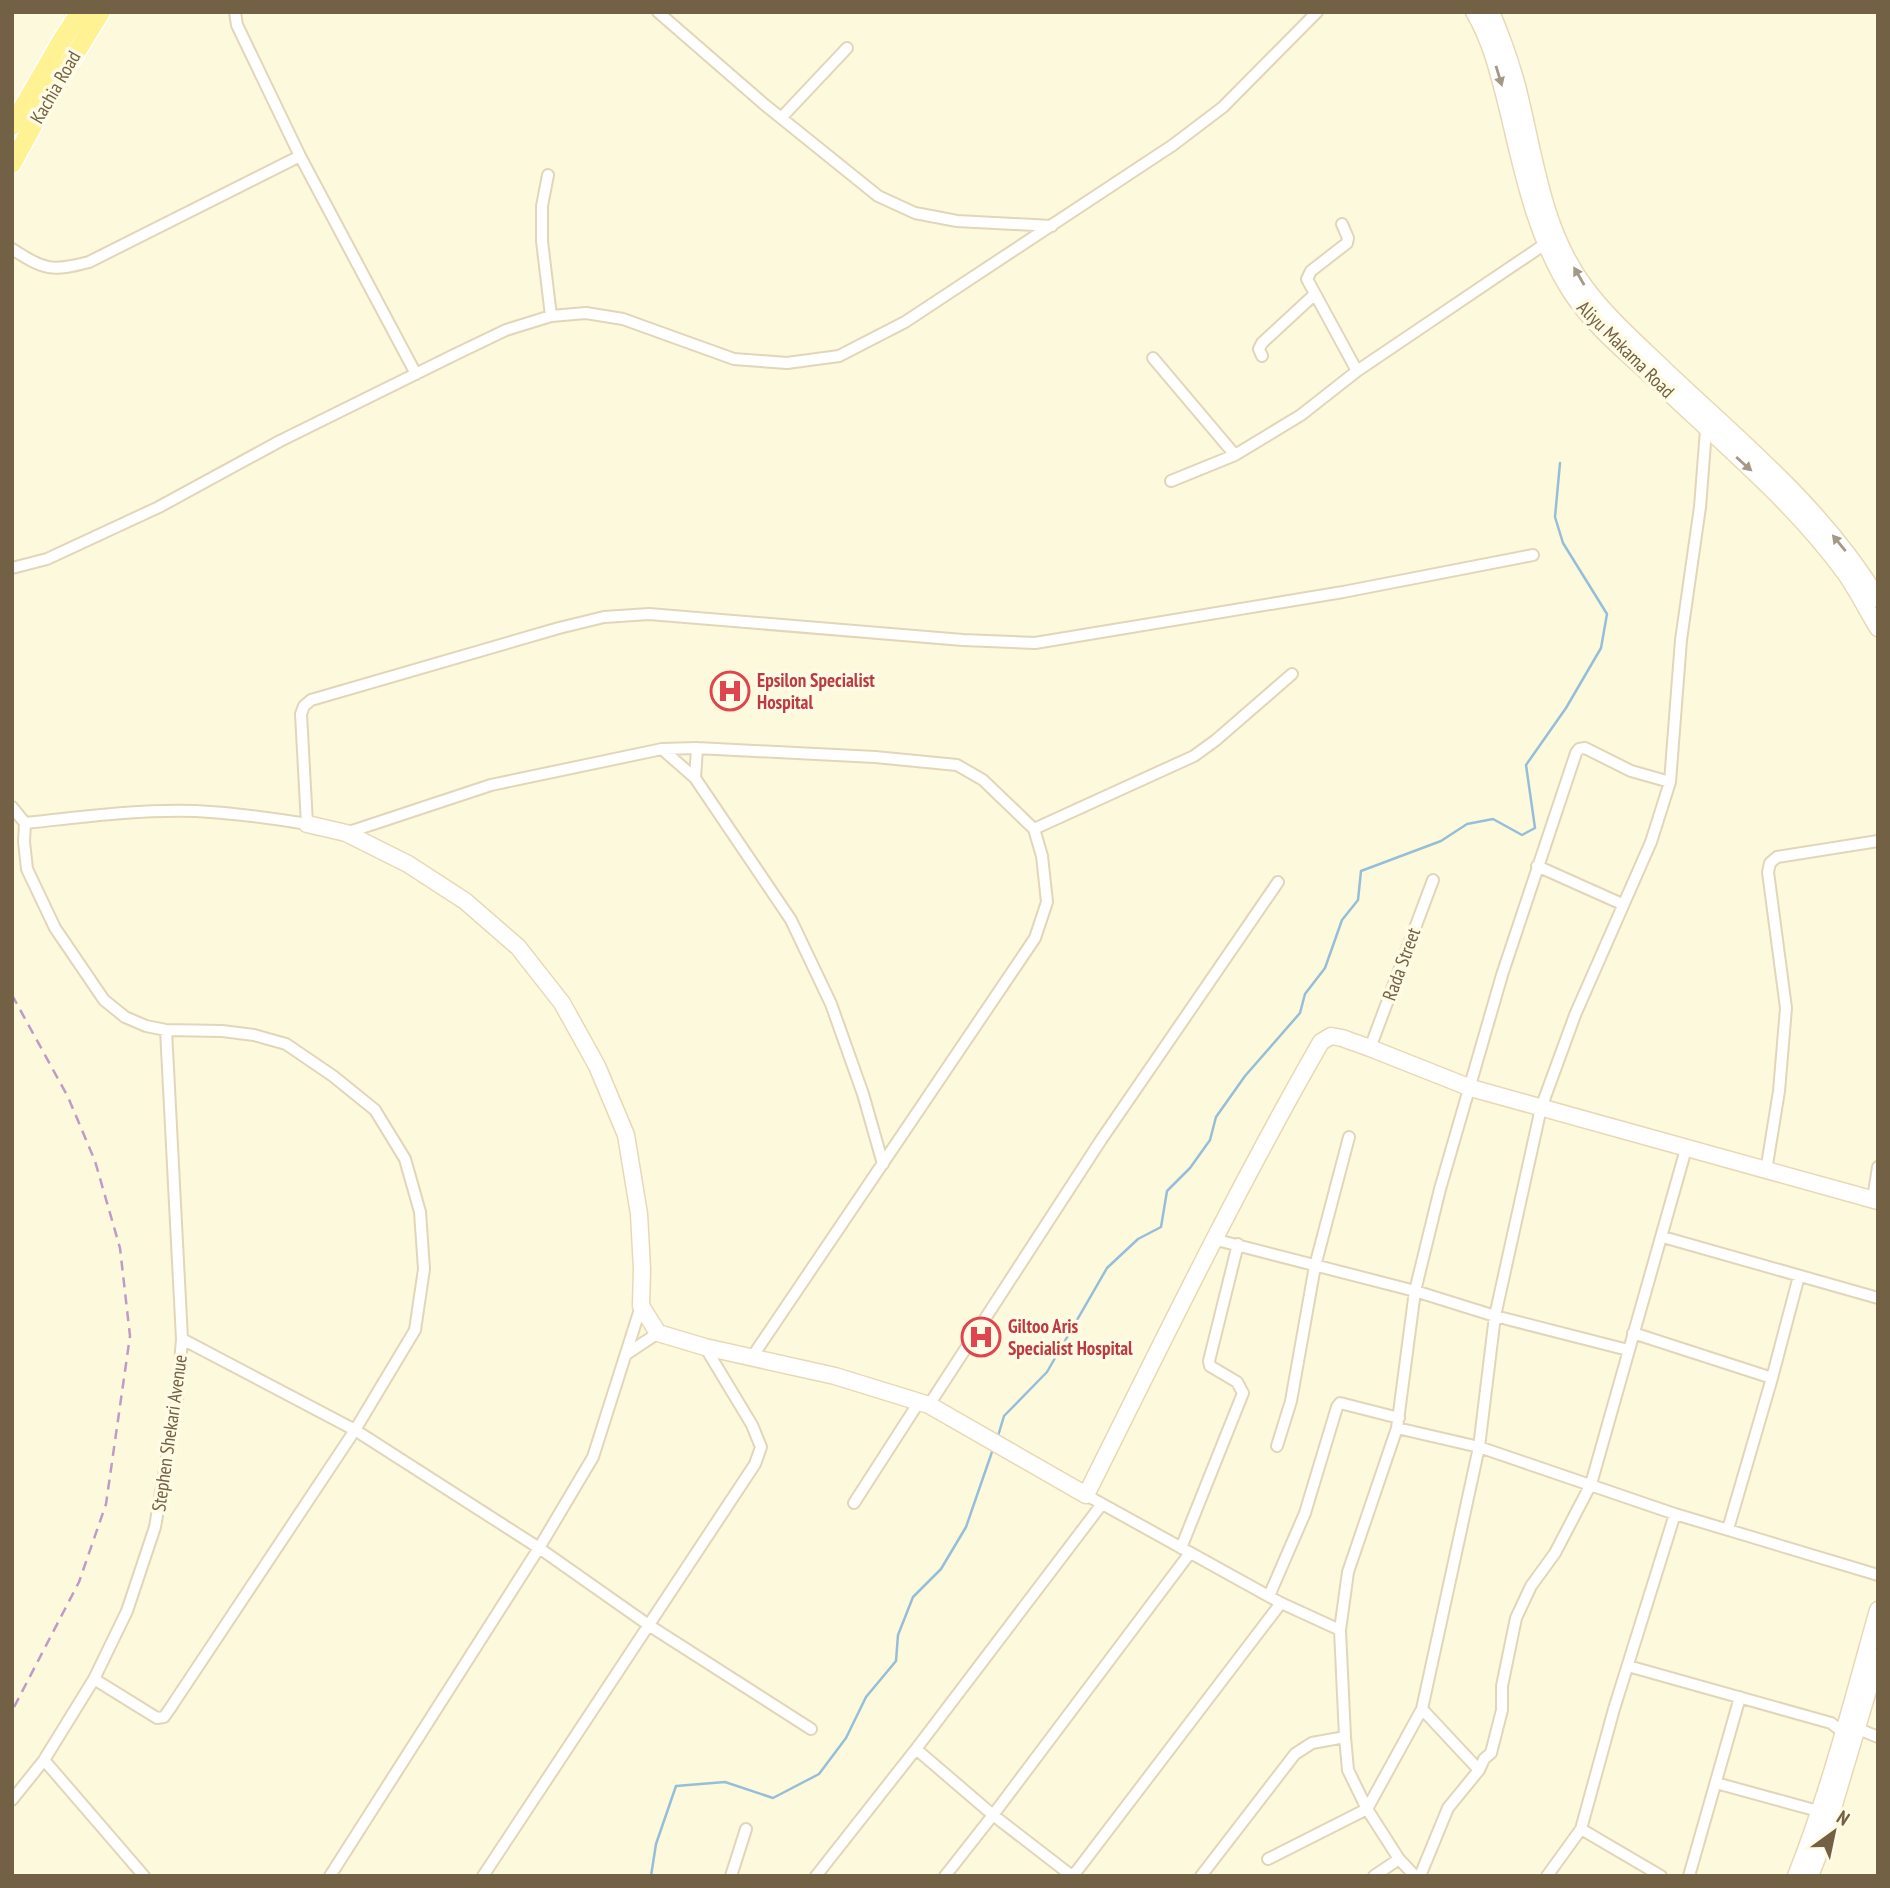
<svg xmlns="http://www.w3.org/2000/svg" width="1890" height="1888" viewBox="0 0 1890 1888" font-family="'PT Sans Narrow',sans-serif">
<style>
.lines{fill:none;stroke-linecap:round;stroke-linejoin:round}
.stream{stroke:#97bed9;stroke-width:2.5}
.street-casing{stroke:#e1d6b9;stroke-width:14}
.secondary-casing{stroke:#e7d9b6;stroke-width:19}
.primary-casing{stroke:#fff;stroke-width:21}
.street{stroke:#fff;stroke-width:10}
.secondary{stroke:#fff;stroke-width:16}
.primary{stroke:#fff292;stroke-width:18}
.rail{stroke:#bd9cc6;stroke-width:2.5;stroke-dasharray:10 7;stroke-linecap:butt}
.oneway{fill:#a49886}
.labels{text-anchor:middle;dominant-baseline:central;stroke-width:7;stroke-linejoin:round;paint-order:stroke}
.street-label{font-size:19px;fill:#736145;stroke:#fffbe4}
.health-label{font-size:19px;font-weight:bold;fill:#be3a42;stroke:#fffbe4;text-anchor:start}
</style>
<rect width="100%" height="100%" fill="#fdf9dd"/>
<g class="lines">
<!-- stream -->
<path class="stream" d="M998 1436 1004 1416 1047 1372 1107 1268 1138 1239 1161 1227 1167 1191 1190 1168 1210 1140 1216 1117 1245 1076 1300 1013 1305 994 1325 968 1342 920 1358 900 1361 871 1441 841 1467 824 1493 819 1522 835 1535 828 1526 765 1566 708 1601 648 1607 614 1563 543 1555 517 1560 463
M651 1876 656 1844 676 1786 725 1782 773 1798 819 1774 846 1738 866 1697 896 1661 898 1635 913 1597 941 1569 966 1527 993 1449"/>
<defs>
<path id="street" d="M235 12 237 25 300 156 416 374
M658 12 765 105 878 196 915 213 957 221 1052 226
M781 118 847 48
M548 175 542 206V241L551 316
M1342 224 1348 238 1347 243 1311 271 1307 279 1357 371
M12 249C45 270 51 272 89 262L300 156
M1262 356 1259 349 1262 343 1315 294
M1153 358 1235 455
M1171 481 1235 455 1301 415 1357 371 1545 244
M12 568 47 559 159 507 280 441 454 355 506 330 551 316 586 313 623 319 734 359 787 363 839 356 905 322 1173 145 1223 107 1317 12
M662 749 695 778 791 920 831 1004 863 1094 883 1164
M695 778 697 748
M12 807 25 823C81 817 139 809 196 811 233 813 271 818 307 824L301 714 304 706 311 700 559 628 604 617 649 614 963 640 1035 643 1343 592 1533 555
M25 823 24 842 27 869 55 928 104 1000 125 1017 146 1026 166 1030 222 1031 254 1035 286 1044 333 1076 375 1110 405 1159 420 1212 424 1269 415 1330 355 1430 171 1707 164 1717 157 1718 94 1679
M1034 829 1194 756 1216 740 1292 674
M346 833 491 785 662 749 697 748 875 757 957 765 983 780 1034 829 1042 856 1047 902 1035 938 752 1357
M1537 866 1622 904
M1370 1048 1433 880
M1766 1171 1779 1091 1786 1008 1768 872 1770 863 1777 857 1878 841
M1873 1199 1878 1167
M1663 1237 1878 1298
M1213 1239 1415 1291 1495 1316 1628 1350
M1633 1333 1772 1378
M182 1339 355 1430 539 1548 650 1626 811 1729
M628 1353 658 1333
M929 1405 1101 1140 1278 882
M1397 1428 1479 1447 1675 1514 1878 1575
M1277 1446 1291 1401 1315 1266 1349 1137
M1086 1495 1281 1603 1340 1630
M854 1503 919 1402
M1728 1529 1772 1378 1799 1276
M1181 1548 1243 1393 1237 1382 1210 1366 1209 1361 1238 1244
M1269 1596 1305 1513 1337 1407 1340 1403 1399 1418
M1628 1666 1831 1723 1844 1733
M1422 1709 1479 1770
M1856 1728 1878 1737
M916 1749 993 1815 1072 1876
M44 1760 144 1876
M1716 1783 1818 1811
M12 1800 44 1760 94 1679 127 1611 155 1527 177 1400 182 1339 166 1030
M1581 1829 1661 1876
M1268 1859 1367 1809 1422 1709 1479 1447 1495 1316 1541 1108 1575 1015 1651 842 1670 782 1681 640 1700 507 1706 430
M330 1876 539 1548 593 1457 641 1306
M483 1876 755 1464 761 1447 752 1425 705 1347
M731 1876 746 1829
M816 1876 916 1749 1102 1504
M945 1876 993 1815 1190 1553
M1073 1876 1281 1603
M1201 1876 1295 1754 1312 1743 1345 1737
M1374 1876 1399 1859
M1415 1876 1399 1859 1367 1809 1348 1770 1345 1737 1340 1630 1348 1572 1397 1428 1415 1291 1440 1189 1502 975 1576 753 1579 749 1585 748 1631 771 1670 782
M1420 1876 1448 1808 1479 1770 1484 1759 1491 1753 1502 1710V1686L1516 1618 1531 1586 1555 1553 1591 1484 1686 1149
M1547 1876 1581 1829 1614 1709 1675 1514
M1689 1876 1740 1697"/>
<path id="secondary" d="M1474 12C1493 44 1501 82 1510 118 1524 178 1537 239 1571 292 1595 329 1632 357 1663 387 1726 447 1794 503 1845 573 1857 590 1867 610 1878 628
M1491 12C1501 35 1509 58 1516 82 1534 150 1541 229 1585 287 1608 318 1638 344 1666 371 1742 443 1823 508 1878 599
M307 824 346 833 408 864 465 901 518 947 562 1003 597 1066 626 1135 639 1214 642 1269 641 1306 658 1333 705 1347 835 1376 929 1405 1086 1495C1162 1343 1236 1190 1321 1042L1331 1036 1342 1038 1370 1048 1471 1088 1878 1201
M1796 1876C1830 1790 1853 1699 1878 1610
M1810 1876 1822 1845 1878 1657"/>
<path id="primary" d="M12 126 60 43 80 12
M12 164 48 98 101 12"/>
</defs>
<!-- street casing -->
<use href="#street" class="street-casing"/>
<!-- secondary casing -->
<use href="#secondary" class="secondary-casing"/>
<!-- primary casing -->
<use href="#primary" class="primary-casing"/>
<!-- street -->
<use href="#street" class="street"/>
<!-- secondary -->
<use href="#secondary" class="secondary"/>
<!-- primary -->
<use href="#primary" class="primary"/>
<!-- rail -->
<path class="rail" d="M12 995 68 1097 95 1161 120 1248 130 1336 106 1504 79 1582 12 1711"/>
</g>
<!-- one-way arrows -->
<defs><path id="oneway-solid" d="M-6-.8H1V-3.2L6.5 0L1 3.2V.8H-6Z" transform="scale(1.75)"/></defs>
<g class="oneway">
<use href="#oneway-solid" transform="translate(1499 76) rotate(73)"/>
<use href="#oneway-solid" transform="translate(1579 276) rotate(-120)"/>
<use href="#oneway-solid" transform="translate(1744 464) rotate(42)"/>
<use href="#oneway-solid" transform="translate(1839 543) rotate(-129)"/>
</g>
<!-- icons -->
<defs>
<symbol id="hospital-ring" viewBox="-11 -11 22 22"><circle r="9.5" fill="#fffbe4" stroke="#e0444e" stroke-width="1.5"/><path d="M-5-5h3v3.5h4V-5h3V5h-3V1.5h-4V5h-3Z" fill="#e0444e"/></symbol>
</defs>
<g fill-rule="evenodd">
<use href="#hospital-ring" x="708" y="669" width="44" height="44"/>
<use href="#hospital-ring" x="959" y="1315" width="44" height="44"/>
</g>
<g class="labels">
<!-- street labels -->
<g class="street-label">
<text transform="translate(55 87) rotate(-60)">Kachia Road</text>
<text transform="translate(1626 349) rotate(45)">Aliyu Makama Road</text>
<text transform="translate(1401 964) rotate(-70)">Rada Street</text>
<text transform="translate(169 1433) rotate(-82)">Stephen Shekari Avenue</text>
</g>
<!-- health labels -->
<g class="health-label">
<text x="757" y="680">Epsilon Specialist<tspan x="757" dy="22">Hospital</tspan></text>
<text x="1008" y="1326">Giltoo Aris<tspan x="1008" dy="22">Specialist Hospital</tspan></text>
</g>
</g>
<!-- border -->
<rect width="1890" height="1888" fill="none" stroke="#736145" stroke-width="28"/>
<!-- north arrow -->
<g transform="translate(1834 1832) rotate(33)" stroke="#fffbe4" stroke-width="5" paint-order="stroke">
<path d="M0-5L12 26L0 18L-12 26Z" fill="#736145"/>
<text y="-10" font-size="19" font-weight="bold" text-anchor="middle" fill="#736145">N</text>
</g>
</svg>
